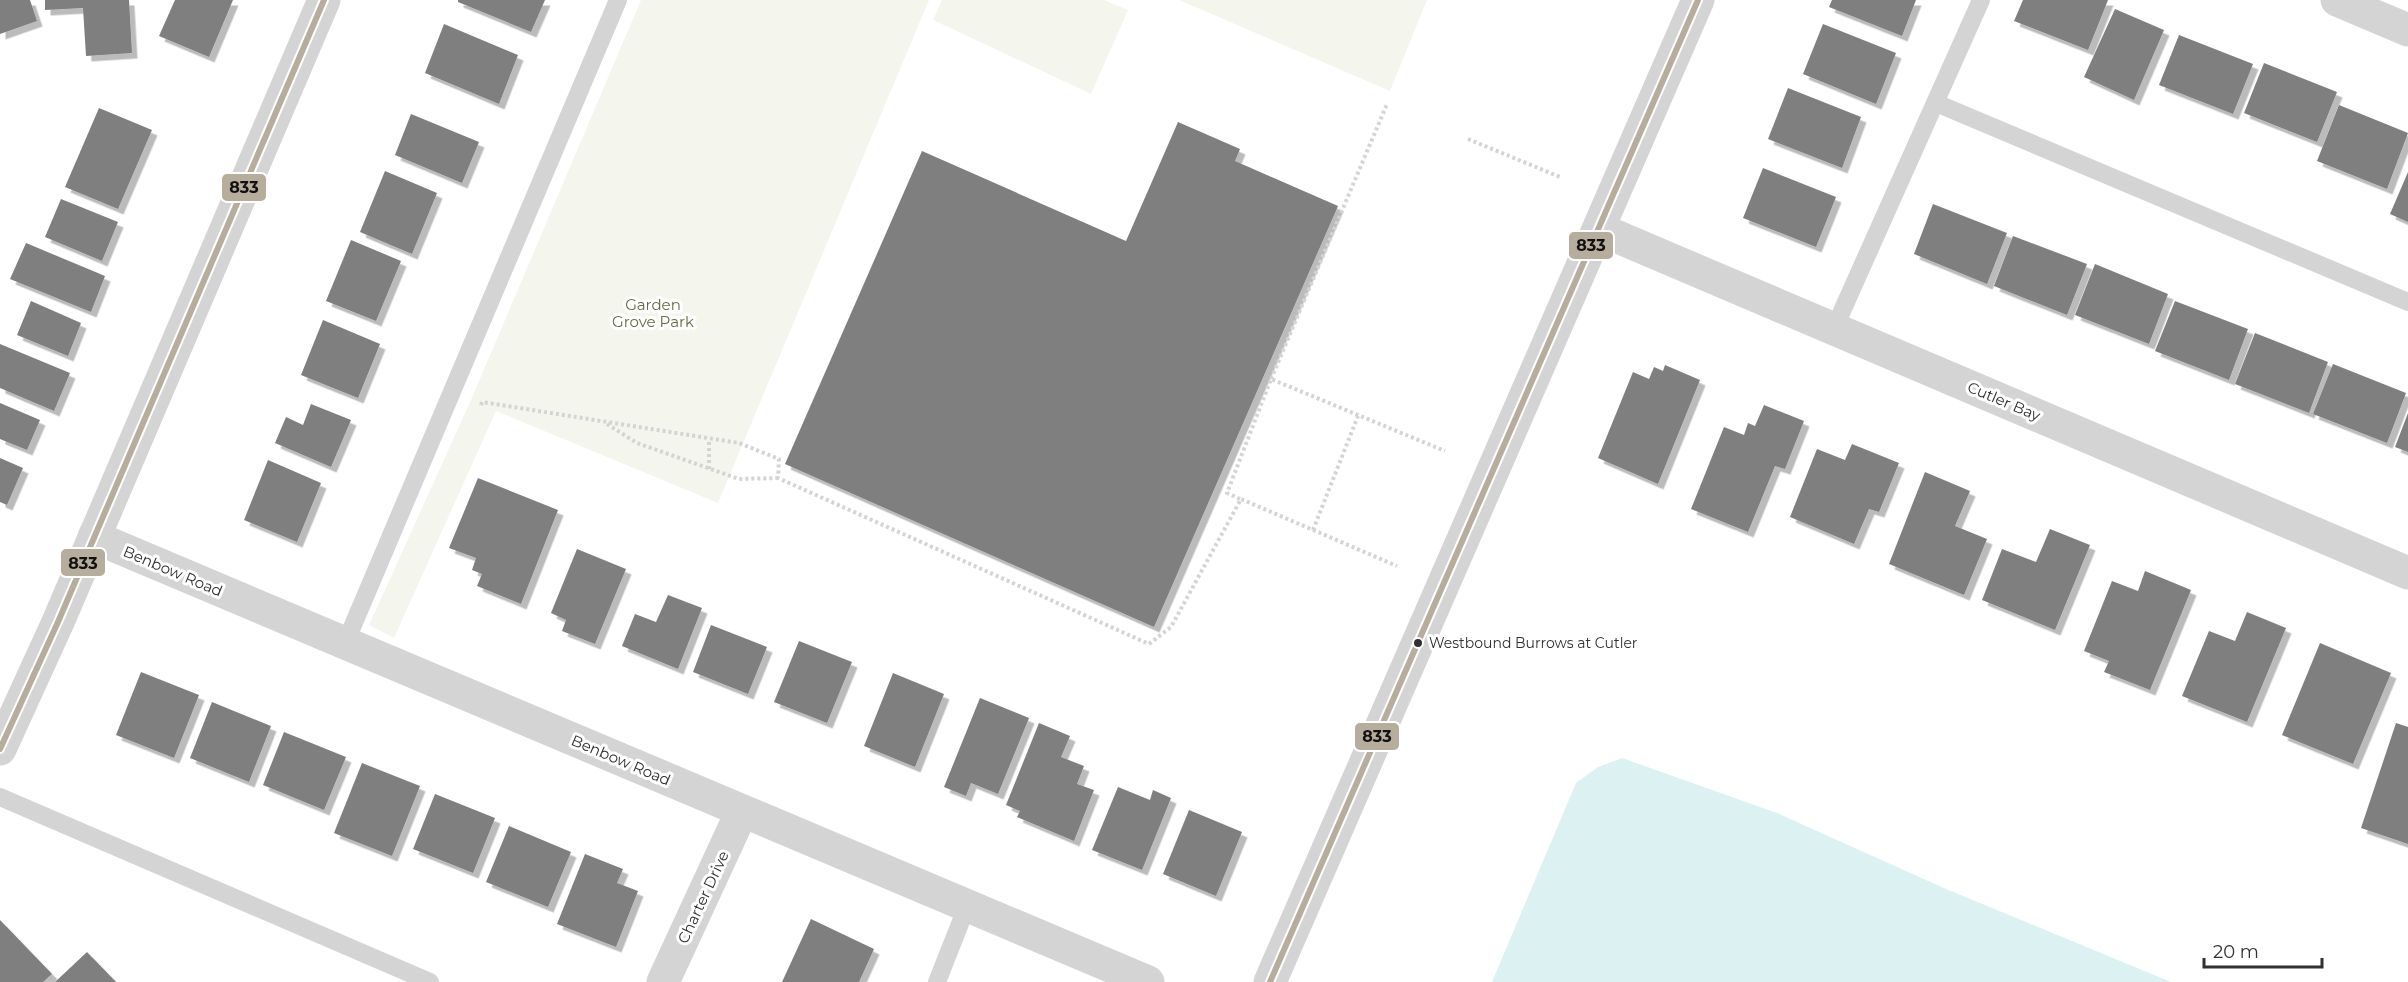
<svg xmlns="http://www.w3.org/2000/svg" width="2408" height="982" viewBox="0 0 2408 982" font-family="Montserrat,sans-serif">
<style>
.green{fill:#f4f5ed}
.water{fill:#dbf1f2}
.building{fill:#7f7f7f;filter:url(#shadow)}
.lines{fill:none;stroke-linecap:round;stroke-linejoin:round}
.path{stroke:#d4d4d4;stroke-width:4;stroke-dasharray:3 3;stroke-linecap:butt}
.service{stroke:#d4d4d4;stroke-width:18}
.minor{stroke:#d4d4d4;stroke-width:33}
.tertiary{stroke:#d4d4d4;stroke-width:33}
.bus-1-casing{stroke:#fff;stroke-width:10}
.bus-1{stroke:#b7ad9d;stroke-width:6}
.bus-dot{fill:#303030;stroke:#fff;stroke-width:2}
.labels{text-anchor:middle;dominant-baseline:central;stroke-width:6;stroke-linejoin:round;paint-order:stroke}
.bus-label{font-size:14px;fill:#303030;stroke:#fff;text-anchor:start}
.park-label{font-size:15px;fill:#636c3d;stroke:#fff}
.street-label{font-size:15px;fill:#303030;stroke:#fff}
.line-badge{stroke:#fff;stroke-width:2}
.pale-badge-label{font-size:16px;text-anchor:middle;font-weight:bold;fill:#111}
</style>
<defs>
<filter id="shadow"><feDropShadow dx="5.5" dy="5.5" stdDeviation="0" flood-color="#0004"/></filter>
</defs>
<rect width="100%" height="100%" fill="#fff"/>
<!-- green -->
<path class="green" d="M641 0H929L718 503 496 411 394 638 369 625 471 400Z
M942 0H1104L1128 10 1091 94 933 20Z
M1179 0H1427L1390 91Z"/>
<!-- water -->
<path class="water" d="M1622 758 1777 813 1946 889 2171 982H1492L1576 783 1598 767Z"/>
<!-- building -->
<path class="building" d="M0 0H30L37 21 0 34Z
M45 0H129L132 53 86 56 83 8 45 10Z
M175 0H233L209 57 159 36Z
M458 0H545L531 32 458 2Z
M1832 0H1916L1902 36 1829 7Z
M2023 0H2108L2088 50 2014 21Z
M2115 9 2164 30 2134 100 2084 77Z
M444 24 518 55 499 104 425 73Z
M1823 24 1896 53 1876 104 1803 74Z
M2179 35 2253 64 2233 114 2159 85Z
M2264 63 2337 92 2317 142 2244 113Z
M1788 88 1861 117 1842 168 1768 139Z
M2339 105 2408 133 2387 189 2317 161Z
M99 108 152 130 118 209 65 187Z
M411 114 479 142 462 183 395 155Z
M1178 122 1240 149 1235 161 1338 206 1154 627 785 464 922 151 1126 241Z
M1763 168 1836 197 1816 247 1743 218Z
M385 171 437 193 412 254 360 232Z
M2408 172V222L2390 214Z
M61 199 118 222 102 261 45 237Z
M1933 204 2007 233 1987 284 1914 254Z
M2013 236 2087 264 2067 315 1994 286Z
M351 240 401 261 376 321 326 301Z
M26 243 105 276 91 312 10 279Z
M2095 264 2168 294 2149 344 2075 315Z
M31 301 81 323 68 356 17 335Z
M2175 301 2248 329 2229 380 2155 351Z
M323 320 380 344 358 398 301 375Z
M2255 333 2328 362 2309 413 2235 384Z
M0 344 70 373 54 411 0 388Z
M2333 364 2406 393 2387 443 2313 414Z
M1665 365 1700 380 1658 484 1598 458 1633 372 1649 379 1654 367 1663 371Z
M0 403 40 420 27 450 0 439Z
M311 404 351 420 331 467 275 443 286 417 303 425Z
M1764 405 1804 421 1785 469 1775 466 1748 532 1691 509 1724 427 1744 435 1748 423 1755 426Z
M2408 413V452L2395 447Z
M1852 444 1899 463 1879 512 1869 509 1854 544 1790 517 1817 449 1845 460Z
M0 458 23 468 7 505 0 502Z
M268 460 321 483 297 542 244 520Z
M1925 472 1970 491 1955 526 1987 539 1964 595 1889 564Z
M478 478 558 510 521 604 477 586 482 574 472 570 476 558 449 548Z
M2050 529 2090 545 2055 630 1982 600 2002 549 2036 562Z
M577 549 626 569 595 644 562 631 566 620 551 613Z
M2145 571 2191 590 2150 690 2104 672 2109 661 2084 651 2112 581 2138 591Z
M668 595 702 608 678 669 622 646 635 614 656 622Z
M2247 612 2286 628 2247 722 2182 696 2209 631 2235 641Z
M711 625 767 647 748 694 693 672Z
M799 641 852 662 827 723 774 702Z
M2320 643 2391 673 2353 764 2282 735Z
M141 672 199 695 174 758 116 735Z
M893 673 944 694 915 767 864 746Z
M980 698 1029 718 998 794 971 783 966 796 944 787Z
M212 702 271 726 249 782 190 758Z
M1039 723 1070 736 1061 757 1084 766 1077 784 1094 790 1074 841 1017 817 1020 811 1006 805Z
M2396 723 2408 727V844L2361 828Z
M284 732 346 757 324 810 263 785Z
M362 763 420 786 392 856 334 833Z
M1118 787 1150 800 1153 790 1171 798 1142 870 1092 850Z
M435 794 495 818 473 873 413 849Z
M1189 810 1242 832 1216 896 1163 874Z
M509 826 571 852 548 907 486 882Z
M585 854 623 869 617 883 638 891 616 947 557 924Z
M811 919 874 949 859 982H782Z
M0 920 52 974 43 982H0Z
M87 952 116 982H55Z"/>
<g class="lines">
<!-- path -->
<path class="path" d="M1468 139 1560 177
M1271 379 1387 104
M481 405 482 402 739 443 779 459 778 478 1149 644 1171 627 1241 499 1397 566
M607 424 637 443 739 479 778 478
M709 469V439
M1240 499 1227 493 1271 379 1445 451
M1313 530 1358 416"/>
<!-- service -->
<path class="service" d="M1936 103 2408 302
M1834 329 1981 0
M345 644 618 0
M0 797 430 982
M937 982 967 906"/>
<!-- minor -->
<path class="minor" d="M1599 229 2408 573
M94 537 1148 982
M663 982 742 811"/>
<!-- tertiary -->
<path class="tertiary" d="M2337 0 2408 30
M0 749 58 622 324 0
M1270 982 1698 0"/>
<defs>
<path id="bus-1" d="M0 749 58 622 324 0
M1270 982 1698 0"/>
</defs>
<!-- bus-1 casing -->
<use href="#bus-1" class="bus-1-casing"/>
<!-- bus-1 -->
<use href="#bus-1" class="bus-1"/>
</g>
<!-- markers -->
<circle class="bus-dot" cx="1418" cy="643" r="5"/>
<g class="labels">
<!-- bus labels -->
<g class="bus-label">
<text x="1429" y="643">Westbound Burrows at Cutler</text>
</g>
<!-- park labels -->
<g class="park-label">
<text x="653" y="304">Garden<tspan x="653" dy="17">Grove Park</tspan></text>
</g>
<!-- street labels -->
<g class="street-label">
<text transform="translate(2004 401) rotate(23)">Cutler Bay</text>
<text transform="translate(173 571) rotate(23)">Benbow Road</text>
<text transform="translate(621 760) rotate(23)">Benbow Road</text>
<text transform="translate(703 897) rotate(-65)">Charter Drive</text>
</g>
</g>
<g class="line-badge">
<rect x="221" y="173" width="46" height="29" rx="6" fill="#b7ad9d"/>
<rect x="1568" y="231" width="46" height="29" rx="6" fill="#b7ad9d"/>
<rect x="60" y="548" width="46" height="29" rx="6" fill="#b7ad9d"/>
<rect x="1354" y="722" width="46" height="29" rx="6" fill="#b7ad9d"/>
</g>
<g class="pale-badge-label">
<text x="244" y="193">833</text>
<text x="1591" y="251">833</text>
<text x="83" y="569">833</text>
<text x="1377" y="742">833</text>
</g>
<!-- scale -->
<path d="M2204 958v9h118v-9" fill="none" stroke="#303030" stroke-width="3"/>
<text x="2213" y="958" font-size="18" fill="#303030" stroke="#ffffff" stroke-width="4.5" paint-order="stroke">20 m</text>
</svg>
